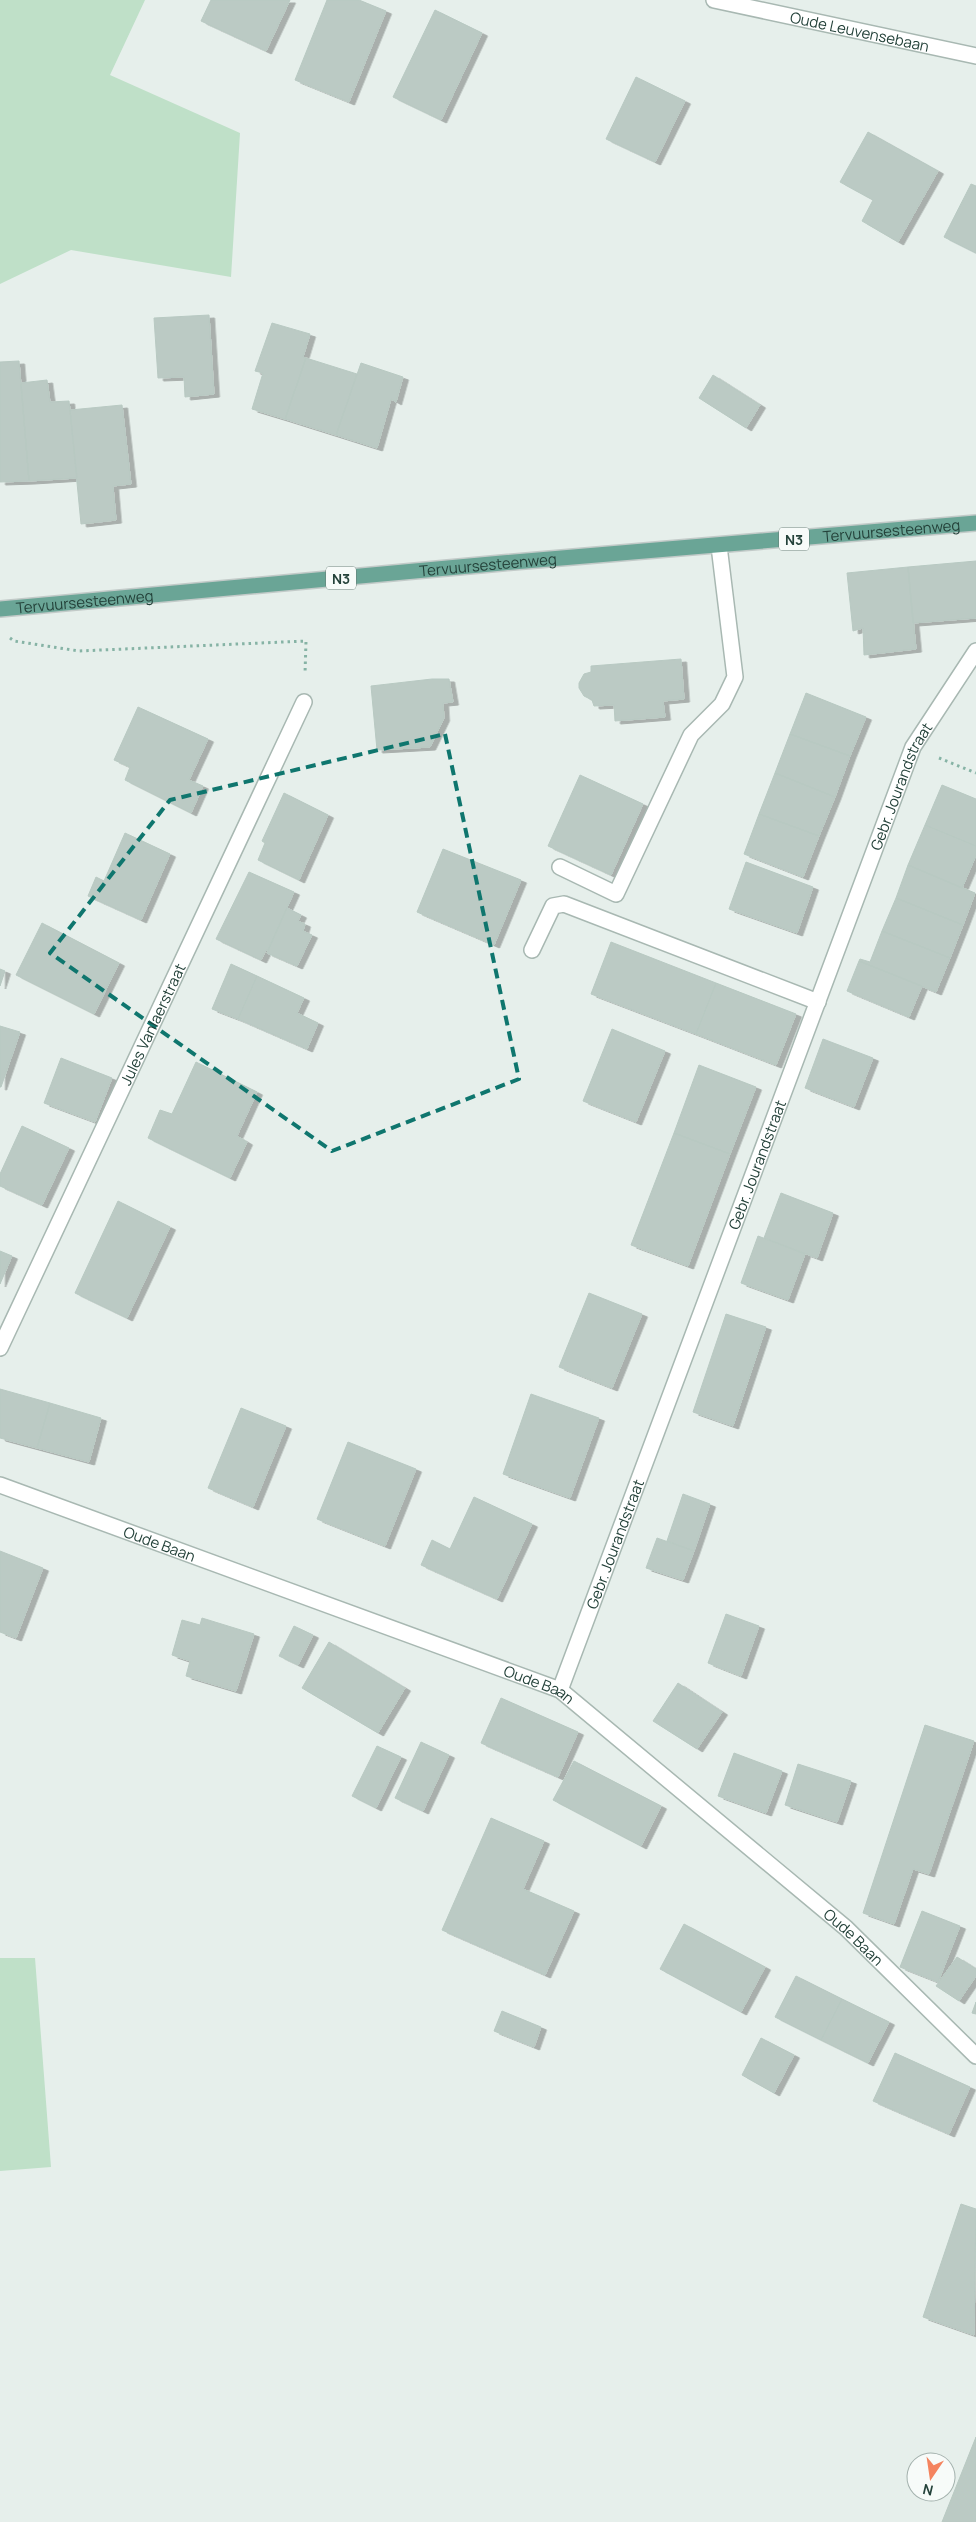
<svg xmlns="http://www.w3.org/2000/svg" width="976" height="2522" viewBox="0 0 976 2522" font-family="Manrope,sans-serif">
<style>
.green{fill:#bfe0c8}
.building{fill:#bbcac4;stroke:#b8c9c2;filter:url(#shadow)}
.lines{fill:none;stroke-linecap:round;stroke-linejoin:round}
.minor-casing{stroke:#a8b8b2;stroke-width:18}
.major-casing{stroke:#c2cac8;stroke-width:18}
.path{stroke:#86b3a5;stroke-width:3;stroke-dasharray:2.5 4;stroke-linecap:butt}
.minor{stroke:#fff;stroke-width:15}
.major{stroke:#6aa596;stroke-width:15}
.marked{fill:none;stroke:#0f766e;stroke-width:4;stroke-dasharray:10 6;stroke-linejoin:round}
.labels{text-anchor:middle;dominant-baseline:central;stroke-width:4.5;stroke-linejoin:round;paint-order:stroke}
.shield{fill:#f7fbf9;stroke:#637a73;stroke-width:1}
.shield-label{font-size:14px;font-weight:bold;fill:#24423a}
.street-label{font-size:15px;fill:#24423a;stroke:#f7fbf9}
</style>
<defs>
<filter id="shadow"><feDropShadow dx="5.5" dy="3" stdDeviation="0" flood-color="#0004"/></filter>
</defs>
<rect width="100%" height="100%" fill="#e6efeb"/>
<!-- green -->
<path class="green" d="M0 0H145L110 75 240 133 231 277 71 250 0 284Z
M0 1958H35L51 2167 0 2171Z"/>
<!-- building -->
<path class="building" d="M211 0H290L266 51 201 21Z
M327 0H359L386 11 349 102 295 80Z
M435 10 482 33 441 120 393 97Z
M636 77 685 101 655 162 606 139Z
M868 132 938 171 898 242 862 221 873 200 840 182Z
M971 184 976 186V253L944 237Z
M209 315 214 394 185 397 184 377 158 378 154 318Z
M272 323 310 334 303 357 306 358 285 419 252 409 263 373 255 371Z
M306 358 357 374 336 435 285 419Z
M19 361 29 481 0 482V362Z
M361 363 403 377 396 402 391 399 377 448 336 435Z
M713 375 760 405 746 428 699 398Z
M47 380 50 402 69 401 77 478 29 481 21 383Z
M122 405 131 484 113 486 116 520 81 524 70 410Z
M976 561V618L913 623 908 567Z
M908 567 916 649 864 655 863 628 853 631 847 573Z
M681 659 684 699 663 701 665 717 615 721 614 705 594 706 592 700 584 696 579 688V683L584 674 591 672V666Z
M432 679H449L453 702 443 703 444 718 430 747 377 750 371 686Z
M806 693 866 717 850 756 790 734Z
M138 707 208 739 189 780 203 786 191 813 125 780 130 767 114 760Z
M790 734 850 756 835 797 775 773Z
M775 773 835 797 819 836 759 814Z
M580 775 643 804 611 875 548 846Z
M942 785 976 799V846L925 825Z
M284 793 328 815 299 880 258 860 265 843 262 841Z
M759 814 819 836 803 877 744 854Z
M925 825 976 846V855L962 888 908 865Z
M125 833 170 854 141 920 88 896 96 877 104 881Z
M443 849 521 880 494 945 417 912Z
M746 862 813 887 797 933 729 909Z
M908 865 975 893 963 925 896 898Z
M249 872 294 892 268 950H266L261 960 216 939Z
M896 898 963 925 950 958 882 931Z
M287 908 301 915 298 921 305 924 303 931 312 935 297 966 267 953Z
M42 923 119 963 94 1014 16 975Z
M882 931 950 958 936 992 859 961 860 959 870 962Z
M611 942 716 983 696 1034 591 994Z
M859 961 922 986 909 1017 847 991Z
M231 964 257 976 238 1019 212 1009Z
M0 969 5 971 0 986Z
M257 976 304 998 297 1013 318 1023 307 1049 238 1019Z
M716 983 796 1014 776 1065 696 1034Z
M0 1026 20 1032 1 1087H0Z
M612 1029 665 1051 636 1122 583 1101Z
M823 1039 873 1058 854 1107 805 1088Z
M61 1058 112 1078 95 1122 44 1103Z
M196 1062 257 1092 237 1136 247 1142 230 1178 148 1138 160 1110 172 1114Z
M699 1065 756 1087 730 1154 674 1133Z
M22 1126 69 1148 42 1205 0 1186V1174Z
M674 1133 730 1154 688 1266 631 1245Z
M781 1193 833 1213 817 1258 764 1238Z
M118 1201 170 1227 127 1318 75 1293Z
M758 1236 805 1254 788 1300 741 1283Z
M0 1251 12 1256 0 1284Z
M589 1293 642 1314 612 1388 559 1367Z
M726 1314 766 1327 733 1426 693 1412Z
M0 1389 50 1403 37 1448 0 1438Z
M531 1394 599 1418 570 1498 503 1474Z
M50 1403 101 1418 89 1462 37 1448Z
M241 1408 286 1426 253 1507 208 1488Z
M348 1442 416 1469 385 1546 317 1519Z
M683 1494 710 1504 694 1551 667 1541Z
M474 1497 532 1524 497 1599 421 1565 432 1540 450 1549Z
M657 1538 694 1551 683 1580 646 1568Z
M0 1551 43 1568 16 1638 0 1632Z
M726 1614 759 1626 741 1676 708 1663Z
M202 1618 254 1634 236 1691 186 1676 190 1661 172 1655 182 1620 200 1625Z
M294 1626 313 1635 298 1665 279 1656Z
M329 1642 405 1688 378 1733 302 1688Z
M678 1683 722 1712 697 1749 653 1721Z
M501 1698 578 1732 558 1777 481 1743Z
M925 1725 974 1741 929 1874 913 1869 894 1924 863 1913Z
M421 1742 449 1755 423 1811 395 1798Z
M377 1746 401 1757 376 1808 352 1796Z
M734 1753 782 1771 766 1813 718 1796Z
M574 1761 661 1806 641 1846 553 1800Z
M798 1764 851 1781 837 1822 785 1805Z
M491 1818 544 1841 523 1889 574 1911 545 1975 442 1930Z
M922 1911 960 1926 938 1982 900 1967Z
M684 1924 765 1967 741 2012 660 1969Z
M957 1957 976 1969V1976L959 2001 936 1986Z
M796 1976 842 1999 821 2040 775 2017Z
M842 1999 889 2022 868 2063 821 2040Z
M976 2002V2014L972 2013Z
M502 2011 541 2027 534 2047 494 2031Z
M761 2038 794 2055 774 2093 742 2075Z
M895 2053 970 2087 949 2134 873 2101Z
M961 2204 976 2209 974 2335 923 2317Z
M976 2437V2522H942Z"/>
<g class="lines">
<defs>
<g id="minor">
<path id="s1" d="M714 0 976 56"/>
<path d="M560 867 616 894 691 735 722 704 735 677 719 546"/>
<path d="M532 950 553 906 564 904 818 1002"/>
<path id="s2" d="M0 1348 304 702"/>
<path id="s3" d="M0 1485 560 1690 846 1928 976 2056"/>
<path id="s4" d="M560 1690 913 747 976 651"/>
</g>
<g id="major">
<path id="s5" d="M0 609 502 563 976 523"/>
</g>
</defs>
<!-- minor casing -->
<use href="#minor" class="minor-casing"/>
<!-- major casing -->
<use href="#major" class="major-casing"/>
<!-- path -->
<path class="path" d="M10 638 14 641 79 651 306 641 305 674
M939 758 976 773"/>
<!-- minor -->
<use href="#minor" class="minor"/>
<!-- major -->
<use href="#major" class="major"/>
</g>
<!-- marked area -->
<path class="marked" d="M445 734 519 1079 332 1151 50 953 170 800Z"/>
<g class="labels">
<!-- shield labels -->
<g class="shield">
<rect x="779" y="527.5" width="30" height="23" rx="4"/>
<rect x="326" y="566.5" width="30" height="23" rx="4"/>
</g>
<g class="shield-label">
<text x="794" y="539">N3</text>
<text x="341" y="578">N3</text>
</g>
<!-- street labels -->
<g class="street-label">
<text stroke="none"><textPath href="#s1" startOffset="149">Oude Leuvensebaan</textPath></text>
<text stroke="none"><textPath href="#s5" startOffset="895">Tervuursesteenweg</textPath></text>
<text stroke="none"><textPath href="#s5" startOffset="490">Tervuursesteenweg</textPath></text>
<text stroke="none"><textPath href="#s5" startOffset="85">Tervuursesteenweg</textPath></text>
<text stroke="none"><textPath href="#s4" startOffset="966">Gebr. Jourandstraat</textPath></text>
<text stroke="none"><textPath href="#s2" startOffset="358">Jules Vanlaerstraat</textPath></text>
<text stroke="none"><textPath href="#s4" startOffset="561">Gebr. Jourandstraat</textPath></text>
<text stroke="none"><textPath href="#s3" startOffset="170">Oude Baan</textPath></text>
<text stroke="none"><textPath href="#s4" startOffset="156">Gebr. Jourandstraat</textPath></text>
<text stroke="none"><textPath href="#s3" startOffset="575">Oude Baan</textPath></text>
<text stroke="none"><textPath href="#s3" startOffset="980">Oude Baan</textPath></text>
</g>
</g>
<!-- north arrow -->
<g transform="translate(931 2477) rotate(193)"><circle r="24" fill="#f7fbf9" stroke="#a3b1ad"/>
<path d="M0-4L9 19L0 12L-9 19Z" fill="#f4845f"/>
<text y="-8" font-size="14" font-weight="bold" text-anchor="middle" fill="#24423a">N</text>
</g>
</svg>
